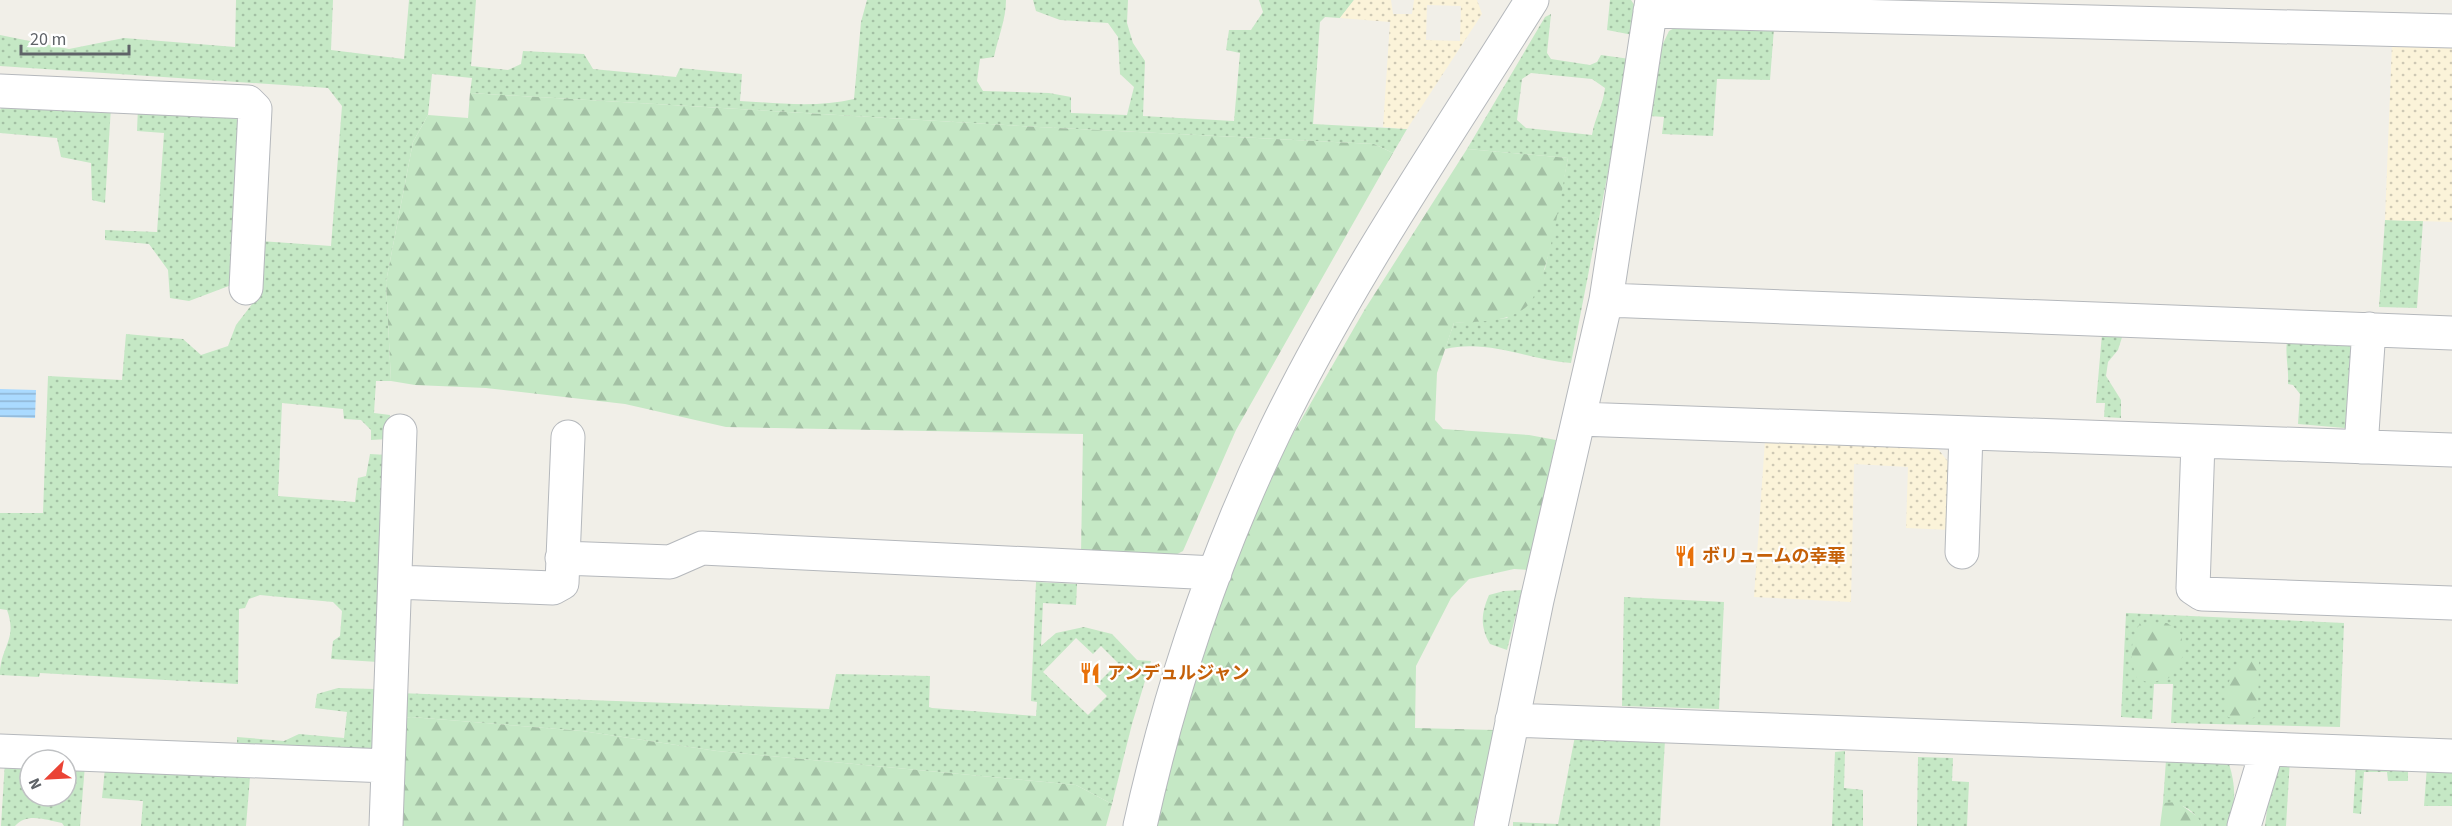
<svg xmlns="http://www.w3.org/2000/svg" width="2452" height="826" viewBox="0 0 2452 826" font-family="'Source Sans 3','Noto Sans JP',sans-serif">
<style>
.green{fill:url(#green-dots);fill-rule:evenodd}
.forest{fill:url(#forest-firs)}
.sand{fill:url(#sand-dots);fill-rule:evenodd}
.water{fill:url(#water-rules)}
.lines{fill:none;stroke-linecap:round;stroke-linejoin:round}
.minor-casing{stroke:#b5b8bc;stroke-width:35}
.minor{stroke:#fff;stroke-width:33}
.labels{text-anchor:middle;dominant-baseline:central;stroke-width:4.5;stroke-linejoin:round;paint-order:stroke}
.food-label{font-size:18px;font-weight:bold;fill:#c56008;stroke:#fff;text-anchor:start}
</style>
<defs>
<pattern id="green-dots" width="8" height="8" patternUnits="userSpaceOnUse" patternTransform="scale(1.5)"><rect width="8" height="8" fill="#c5e8c5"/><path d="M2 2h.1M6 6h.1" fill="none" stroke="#a3c0a4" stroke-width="1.8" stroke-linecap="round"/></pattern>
<pattern id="forest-firs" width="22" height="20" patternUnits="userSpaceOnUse" patternTransform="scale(1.5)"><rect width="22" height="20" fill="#c5e8c5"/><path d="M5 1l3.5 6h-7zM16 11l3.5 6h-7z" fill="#a3c0a4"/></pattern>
<pattern id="sand-dots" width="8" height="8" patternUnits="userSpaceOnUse" patternTransform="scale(1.5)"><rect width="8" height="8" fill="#fbf3d9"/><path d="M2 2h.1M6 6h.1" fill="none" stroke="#cec8b4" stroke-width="1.8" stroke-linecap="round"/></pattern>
<pattern id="water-rules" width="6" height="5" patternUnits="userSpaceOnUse" patternTransform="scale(1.5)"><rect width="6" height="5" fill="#aadaff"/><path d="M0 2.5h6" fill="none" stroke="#8eb4d2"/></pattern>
</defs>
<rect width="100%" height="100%" fill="#f1efe8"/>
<!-- green -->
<path class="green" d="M236 0H333L331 50 404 59 409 0H476L471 66 508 70 521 64 523 51 584 54 593 69 676 77 680 68 742 74 740 101C778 103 816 108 854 99L861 22 867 0H1006C1006 20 998 37 994 57L980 59 977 81 983 91 1049 93 1071 97V113L1127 115 1134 87 1120 74 1118 37 1108 23 1060 20 1036 11 1033 0H1128L1127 23 1133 43 1145 61 1143 116 1234 121 1240 53 1226 50 1229 30H1251L1263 12 1259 0H1354L1340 18 1325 17 1320 22 1313 124 1407 129 1393 153 1374 144 1038 127 470 93 472 78 432 74 428 115 413 142 386 282 391 381H376L374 413 390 415 388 439 371 440V430L361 420 344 419 343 409 282 403 278 496 355 502 358 478 366 476 370 454 387 455 378 662 331 659 333 641 340 636 342 611 333 602 260 595 249 599 245 608 239 609 238 684 40 673 39 677 0 675C0 647 18 640 7 610L0 609V513H43L48 376 122 380 126 334 183 339 201 355 228 346 236 325 256 299 260 241 331 246 342 106 328 88 0 66V35L69 49 124 38 235 47Z
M1610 0H1631L1635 6 1633 35 1607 30Z
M1551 14 1547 53 1551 59 1590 65 1597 62 1601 55 1630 59 1571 363C1529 360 1489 339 1445 349L1454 323 1507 318 1545 269 1568 158 1467 149 1545 17ZM1531 73 1592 79 1605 88C1603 106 1595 117 1592 135L1526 128 1517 120 1522 79Z
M1682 24 1774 28 1770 80 1717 79 1713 136 1662 134 1664 117 1650 116 1658 54 1669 31Z
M6 102 111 107 105 203 92 200 91 163 61 157 57 138 0 133V110Z
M138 107 233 115 243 126 234 284 189 301 170 298 168 270 149 244 105 240V230L157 232 164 133 137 131Z
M2385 220 2423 221 2417 308 2379 307Z
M2102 334H2123L2118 350 2108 362 2106 376 2121 400V418L2104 417 2105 403H2096Z
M2287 341 2351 344 2345 428 2298 424 2300 394 2293 385 2288 384C2289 369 2285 356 2287 341Z
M1036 582 1077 584 1076 605 1043 603 1041 646 1056 633 1084 627 1112 634 1137 660 1151 661 1132 724 1112 804 1076 785 717 751 582 731 411 717 398 719 399 693 829 709 836 674 930 676 929 707 932 708 1036 716 1037 702 1031 701ZM1076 638 1093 654 1101 646 1118 663 1096 685 1107 696 1088 715 1043 672Z
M1522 590 1507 650 1490 644C1480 626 1481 614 1489 595L1504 591Z
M1624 597 1724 602 1719 709 1622 706Z
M2126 613 2344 623 2340 727 2171 723 2173 684H2154L2152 719 2121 717Z
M338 688 375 689 372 749 237 744V737L284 741 299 734 344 738 347 712 315 708 317 694Z
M1575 736 1665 740 1660 826H1513V822L1558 824Z
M1845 751 1844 788 1863 790V826H1832L1835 752Z
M1918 757 1953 758 1952 781 1969 782 1967 826H1917Z
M2290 759 2286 826H2265L2270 786 2282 760Z
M2166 760 2229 764C2236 786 2236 804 2228 826H2202C2195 809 2180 802 2163 803Z
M5 761 30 762V796H66V764L85 765 80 826H64L62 823C46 820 27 812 15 826H1Z
M2356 763 2408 765V781H2388L2387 772H2364L2361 814 2353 813Z
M2427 766 2452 767V806H2424Z
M105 768 250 777 246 826H141L143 801 102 798Z"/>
<!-- forest -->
<path class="forest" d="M470 93 1038 127 1374 144 1393 153 1236 430 1183 551 1168 559 1081 555 1083 434 726 427 625 404 486 388 415 385 391 381 386 282 413 142 428 115 468 118Z
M1467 149 1568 158C1562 188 1547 291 1525 308 1506 323 1477 321 1454 323L1437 373 1435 420 1443 429 1529 435 1556 440 1528 570 1514 569 1469 579 1451 598 1416 666 1415 728 1494 730 1473 826H1155L1213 606 1271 472 1365 309Z
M2140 623H2167L2180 632 2185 653 2169 678 2149 683 2137 678C2129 658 2130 642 2140 623Z
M2247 658 2259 660 2258 714C2250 723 2239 721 2228 717 2225 695 2226 671 2247 658Z
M411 717 582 731 717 751 1076 785 1112 804 1106 826H393L398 719Z
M2177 802 2198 817 2202 826H2160L2163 803Z"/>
<!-- sand -->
<path class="sand" d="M1354 0H1391L1393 14H1412L1414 0H1477L1482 14 1407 129 1383 127 1390 22 1340 18ZM1427 5 1461 6 1460 41 1426 40Z
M2392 44 2452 46V222L2385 220Z
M1765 441 1938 449 1954 469 1951 530 1906 528 1908 467 1854 464 1851 602 1754 597Z"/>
<!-- water -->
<path class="water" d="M0 389 36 390 35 418 0 417Z"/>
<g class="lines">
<defs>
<path id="minor" d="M1650 11 2452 31
M0 91 248 102 255 109 246 288
M1606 300 2452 333
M1579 419 2452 450
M2198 442 2193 588 2202 594 2452 603
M2361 447 2369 329
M1962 552 1966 433
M562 558 670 562 702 548 1215 573
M395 582 553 588 562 583 568 437
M1512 720 2452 756
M0 751 388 766
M386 826 400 431
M1140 826C1170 690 1214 558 1274 433 1347 282 1443 142 1532 0
M1491 826 1537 600 1606 300 1652 0
M2244 826 2267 750"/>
</defs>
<!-- minor casing -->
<use href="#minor" class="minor-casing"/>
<!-- minor -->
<use href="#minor" class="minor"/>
</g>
<!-- icons -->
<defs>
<symbol id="restaurant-bare" viewBox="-9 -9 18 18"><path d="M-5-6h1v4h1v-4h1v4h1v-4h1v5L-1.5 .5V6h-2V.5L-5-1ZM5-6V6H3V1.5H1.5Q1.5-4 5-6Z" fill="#e8710a" stroke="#fff" stroke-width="2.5" paint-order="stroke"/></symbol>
</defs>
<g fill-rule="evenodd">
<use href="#restaurant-bare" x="1670" y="541" width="30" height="30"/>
<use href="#restaurant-bare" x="1075" y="658" width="30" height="30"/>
</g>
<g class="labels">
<!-- food labels -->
<g class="food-label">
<text x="1702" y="556">ボリュームの幸華</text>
<text x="1107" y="673">アンデュルジャン</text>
</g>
</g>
<!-- north arrow -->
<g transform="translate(48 778) rotate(246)"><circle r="28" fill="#ffffff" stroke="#bfc1c3" stroke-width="1.5"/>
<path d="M0-4.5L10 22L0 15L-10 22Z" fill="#ea4335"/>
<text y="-9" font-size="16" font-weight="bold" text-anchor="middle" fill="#5f6368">N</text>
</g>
<!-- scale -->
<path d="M21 45v9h108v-9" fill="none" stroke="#5f6368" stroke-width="3"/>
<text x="30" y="45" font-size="18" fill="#5f6368" stroke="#ffffff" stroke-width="4.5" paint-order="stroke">20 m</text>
</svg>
